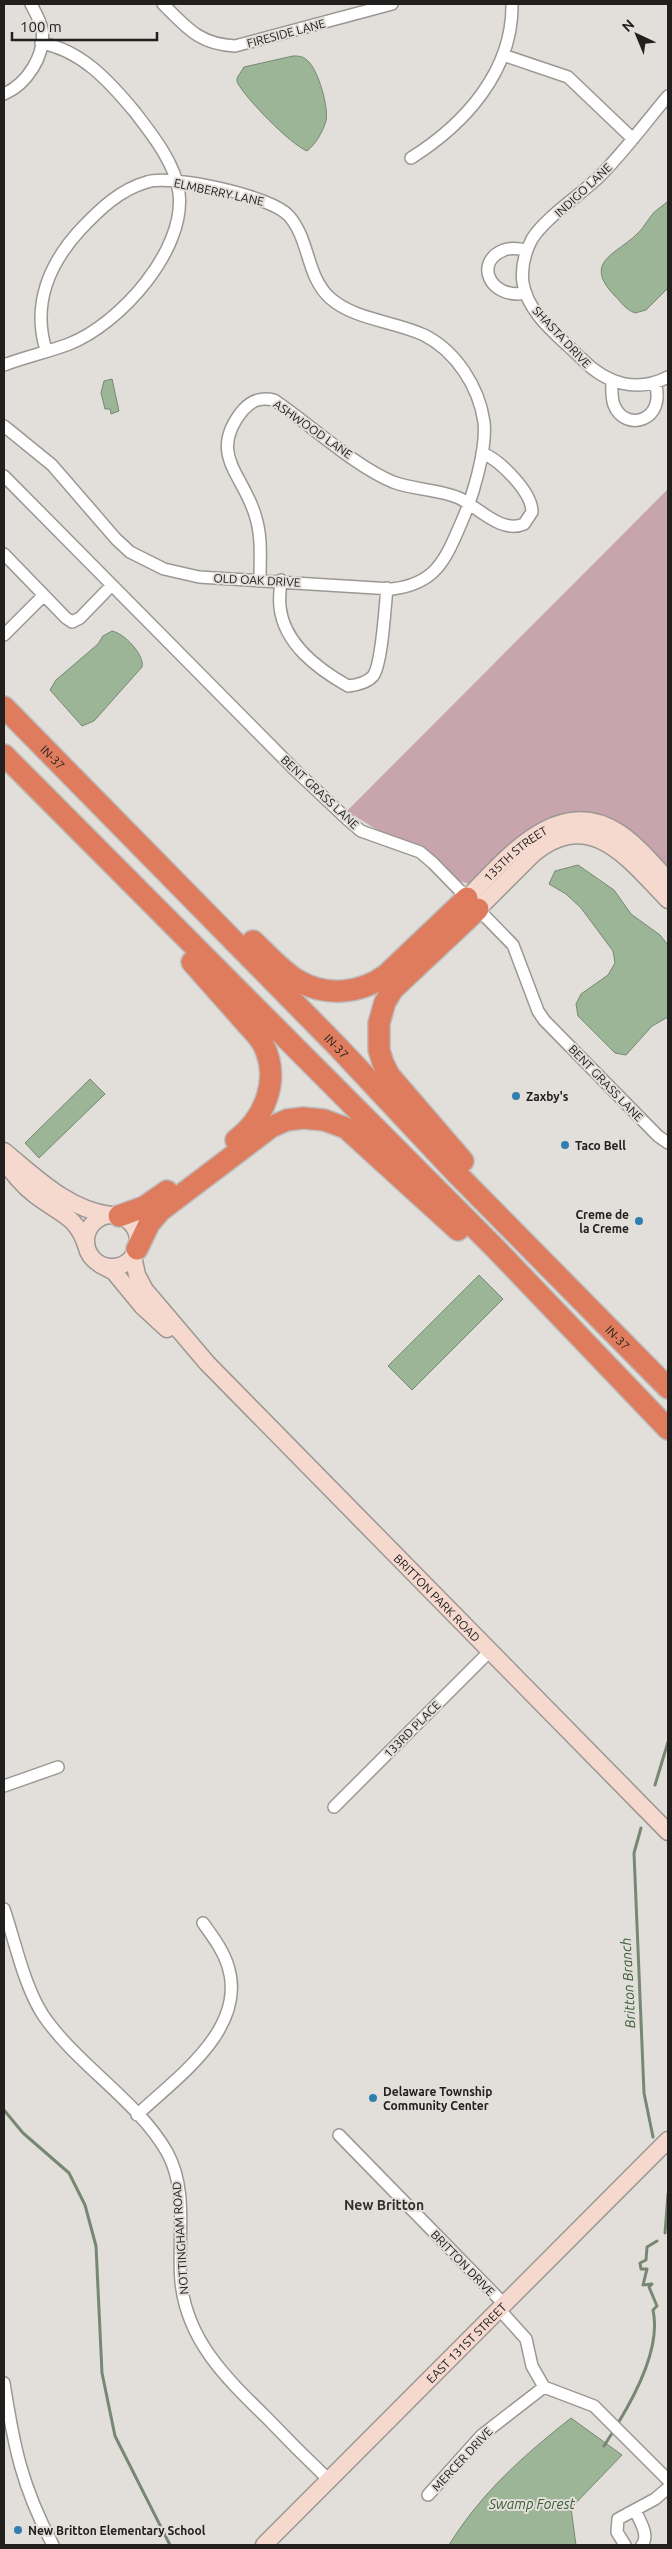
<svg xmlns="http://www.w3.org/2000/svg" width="672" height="2549" viewBox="0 0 672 2549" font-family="Ubuntu,sans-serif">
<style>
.green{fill:#c8a5ac}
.water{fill:#9cb596;stroke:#778872}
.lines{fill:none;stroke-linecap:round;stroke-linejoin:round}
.stream{stroke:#778872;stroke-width:3}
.street-casing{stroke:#9b9894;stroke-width:14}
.secondary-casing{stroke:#9b9894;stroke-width:19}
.highway-casing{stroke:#bcbcbc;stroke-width:24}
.street{stroke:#fff;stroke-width:11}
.secondary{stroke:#f5d8ce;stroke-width:16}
.highway{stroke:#df7c5d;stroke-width:21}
.poi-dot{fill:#317eb1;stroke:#e2dfdb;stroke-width:2}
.labels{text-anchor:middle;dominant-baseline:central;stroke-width:4;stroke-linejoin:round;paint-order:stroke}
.street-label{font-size:12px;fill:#21201f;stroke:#e2dfdb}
.poi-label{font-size:12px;font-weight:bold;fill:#21201f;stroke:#e2dfdb;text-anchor:start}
.water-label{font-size:14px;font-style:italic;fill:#395c30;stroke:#e2dfdb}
.neighbourhood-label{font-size:14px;font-weight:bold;fill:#32302d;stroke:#e2dfdb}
</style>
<rect width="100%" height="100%" fill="#e2dfdb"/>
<!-- green -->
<path class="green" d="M668 489V872L622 824 597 815 546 822 513 841 469 884 457 880 347 811Z"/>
<!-- water -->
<path class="water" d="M293 56C299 56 303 56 308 61 318 70 329 107 326 121 323 131 316 144 307 151 290 144 246 99 237 82V78L244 67Z
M668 201V288L646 310 635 313C625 309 622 303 615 296 581 261 618 254 639 232 644 227 647 221 651 216 655 210 663 206 668 201Z
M112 379 119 411 111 414 110 409H105L101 393 104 381Z
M112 631C124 633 145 655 142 667L94 721 82 726 50 690 56 680 98 644 103 636Z
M578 865 614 890 631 914 660 935 668 945V1017L652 1026 626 1055 615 1053 578 1016 576 1004 581 994 608 975 615 963 613 951 581 908 566 894 549 884 555 871Z
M90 1079 105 1094 39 1158 25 1143Z
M479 1275 503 1299 412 1390 388 1366Z
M571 2418 622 2455 571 2508 576 2545H449C481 2493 524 2455 571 2418Z"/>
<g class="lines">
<!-- stream -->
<path class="stream" d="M655 1785 668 1742
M641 1828 634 1853 644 2093 653 2137
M4 2110 23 2133 69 2173 85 2205 96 2246 102 2373 115 2436 170 2545
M665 2233 668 2194
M617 2425C637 2392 661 2346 653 2310L657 2306 649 2287 652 2284 643 2285 647 2269H641L640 2263 646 2260 647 2247 657 2241
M604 2446 614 2430"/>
<defs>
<path id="street" d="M163 4C187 28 199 44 235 46L392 4
M503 55 568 77 633 139
M4 94C27 84 46 55 42 29 40 20 35 12 31 4
M668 96C645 123 624 152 599 177 580 195 545 218 532 239 525 252 521 268 523 283 528 315 561 338 583 360 607 384 637 393 668 377
M411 158C465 124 513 71 512 4
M526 293C490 300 473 262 504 250 511 247 519 249 527 250
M4 365C25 357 48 352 69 344 120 324 186 250 179 193 176 164 151 133 134 111 109 81 81 50 41 43
M612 381C612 389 611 397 614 405 625 433 667 421 655 383
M4 426 52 465 116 539 130 552 164 569 199 577 392 589C437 584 446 558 462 521 473 496 487 449 484 422 479 387 456 351 424 335 394 321 355 320 330 298 306 276 310 240 289 216 272 196 172 174 147 182 119 190 99 210 80 230 49 264 32 305 46 350
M4 476 295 770 348 820 361 831 420 852 433 863 513 945 538 1011 544 1020 658 1136 668 1143
M4 554 66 618 72 622 80 618 111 586
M260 579C260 559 262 538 256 518 245 475 206 455 243 410 252 400 261 397 274 400 310 424 354 466 393 482 414 490 439 489 459 498 478 507 501 534 524 524L532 512C532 492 500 460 482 453
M281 580C280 589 279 599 280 607 284 644 318 669 348 686 357 685 367 683 373 676 382 665 385 606 387 588
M4 635 43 596
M4 1786 58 1767
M334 1807 490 1651
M4 1909C15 1941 24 1986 43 2015 76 2064 138 2101 167 2152 189 2192 177 2239 181 2282 187 2340 225 2377 265 2416 286 2438 307 2459 329 2480
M137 2115C176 2078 248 2029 228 1966 223 1950 213 1937 203 1923
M339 2135 504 2304
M499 2309 526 2339 532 2366 544 2387 594 2406 668 2480
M4 2383C14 2447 22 2487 53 2545
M428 2495 482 2435 544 2387
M635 2510C639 2520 650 2535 642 2545
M625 2545 617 2532 618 2519 655 2499 668 2488"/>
<g id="secondary">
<path id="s1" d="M467 898C505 860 557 793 618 832 637 844 653 864 668 880"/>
<path d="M478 909 533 854C591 806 629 860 668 900"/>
<path d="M4 1151C36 1177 67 1209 110 1215"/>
<path d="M4 1161C13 1173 22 1185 35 1195 58 1213 76 1215 86 1245"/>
<circle cx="112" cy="1241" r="26"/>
<path id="s2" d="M133 1256 137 1275 145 1290 207 1363 668 1832"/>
<path d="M101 1265 114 1272 142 1306 167 1329"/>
<path id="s3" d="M264 2545 668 2140"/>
</g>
<g id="highway">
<path id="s4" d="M4 707 338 1047 457 1174 668 1388"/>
<path d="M4 755 496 1249 668 1429"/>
<path d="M253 941C267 954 281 970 297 980 325 997 360 994 386 975L467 898"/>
<path d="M192 962C207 979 223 997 238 1014 246 1024 257 1033 263 1044 281 1079 265 1118 236 1140"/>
<path d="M463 1161 389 1075 383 1063 379 1050V1023L385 1002 393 989 478 909"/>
<path d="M119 1216 144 1207 167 1191"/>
<path d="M137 1249 149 1224 160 1211 271 1127 287 1120 303 1118 324 1120 346 1128 458 1230"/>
</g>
</defs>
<!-- street casing -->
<use href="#street" class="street-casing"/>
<!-- secondary casing -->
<use href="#secondary" class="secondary-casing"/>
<!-- highway casing -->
<use href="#highway" class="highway-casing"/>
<!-- street -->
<use href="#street" class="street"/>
<!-- secondary -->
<use href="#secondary" class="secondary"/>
<!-- highway -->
<use href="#highway" class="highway"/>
</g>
<!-- markers -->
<g class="poi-dot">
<circle cx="516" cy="1096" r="5"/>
<circle cx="565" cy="1145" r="5"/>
<circle cx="639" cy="1221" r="5"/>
<circle cx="373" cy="2098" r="5"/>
<circle cx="18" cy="2530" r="5"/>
</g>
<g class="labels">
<!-- street labels -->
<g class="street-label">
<text transform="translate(286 33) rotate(-15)">FIRESIDE LANE</text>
<text transform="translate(583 190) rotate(-43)">INDIGO LANE</text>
<text transform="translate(219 192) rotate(12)">ELMBERRY LANE</text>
<text transform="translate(562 337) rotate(47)">SHASTA DRIVE</text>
<text transform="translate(313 429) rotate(35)">ASHWOOD LANE</text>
<text transform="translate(257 580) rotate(3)">OLD OAK DRIVE</text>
<text stroke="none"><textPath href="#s4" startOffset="70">IN-37</textPath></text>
<text transform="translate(320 792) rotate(43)">BENT GRASS LANE</text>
<text stroke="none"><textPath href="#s1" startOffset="66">135TH STREET</textPath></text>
<text stroke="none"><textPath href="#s4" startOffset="475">IN-37</textPath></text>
<text transform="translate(606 1083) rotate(46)">BENT GRASS LANE</text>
<text stroke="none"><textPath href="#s4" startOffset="880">IN-37</textPath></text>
<text stroke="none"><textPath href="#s2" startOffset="461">BRITTON PARK ROAD</textPath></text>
<text transform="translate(412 1729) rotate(-45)">133RD PLACE</text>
<text transform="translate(180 2238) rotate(-94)">NOTTINGHAM ROAD</text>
<text transform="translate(463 2263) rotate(46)">BRITTON DRIVE</text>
<text stroke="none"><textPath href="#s3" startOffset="286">EAST 131ST STREET</textPath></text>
<text transform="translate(462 2459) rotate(-47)">MERCER DRIVE</text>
</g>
<!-- poi labels -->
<g class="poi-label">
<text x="526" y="1096">Zaxby's</text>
<text x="575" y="1145">Taco Bell</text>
<text x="629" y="1214" text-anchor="end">Creme de<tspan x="629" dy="14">la Creme</tspan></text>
<text x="383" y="2091">Delaware Township<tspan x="383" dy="14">Community Center</tspan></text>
<text x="28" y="2530">New Britton Elementary School</text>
</g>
<!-- water labels -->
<g class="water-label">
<text transform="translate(628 1983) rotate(-93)">Britton Branch</text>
<text x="532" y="2504">Swamp Forest</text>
</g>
<!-- neighbourhood labels -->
<g class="neighbourhood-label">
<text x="384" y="2205">New Britton</text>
</g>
</g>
<!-- border -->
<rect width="672" height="2549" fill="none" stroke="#21201f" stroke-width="10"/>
<!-- north arrow -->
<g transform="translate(637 35) rotate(316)" stroke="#e2dfdb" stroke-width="4" paint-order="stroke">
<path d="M0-4L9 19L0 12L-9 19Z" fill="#21201f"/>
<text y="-8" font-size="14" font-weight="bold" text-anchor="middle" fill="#21201f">N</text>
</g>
<!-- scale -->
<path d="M12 32v8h145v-8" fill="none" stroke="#21201f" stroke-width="2.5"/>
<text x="20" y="32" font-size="15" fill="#21201f" stroke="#e2dfdb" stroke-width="4" paint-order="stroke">100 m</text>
</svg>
